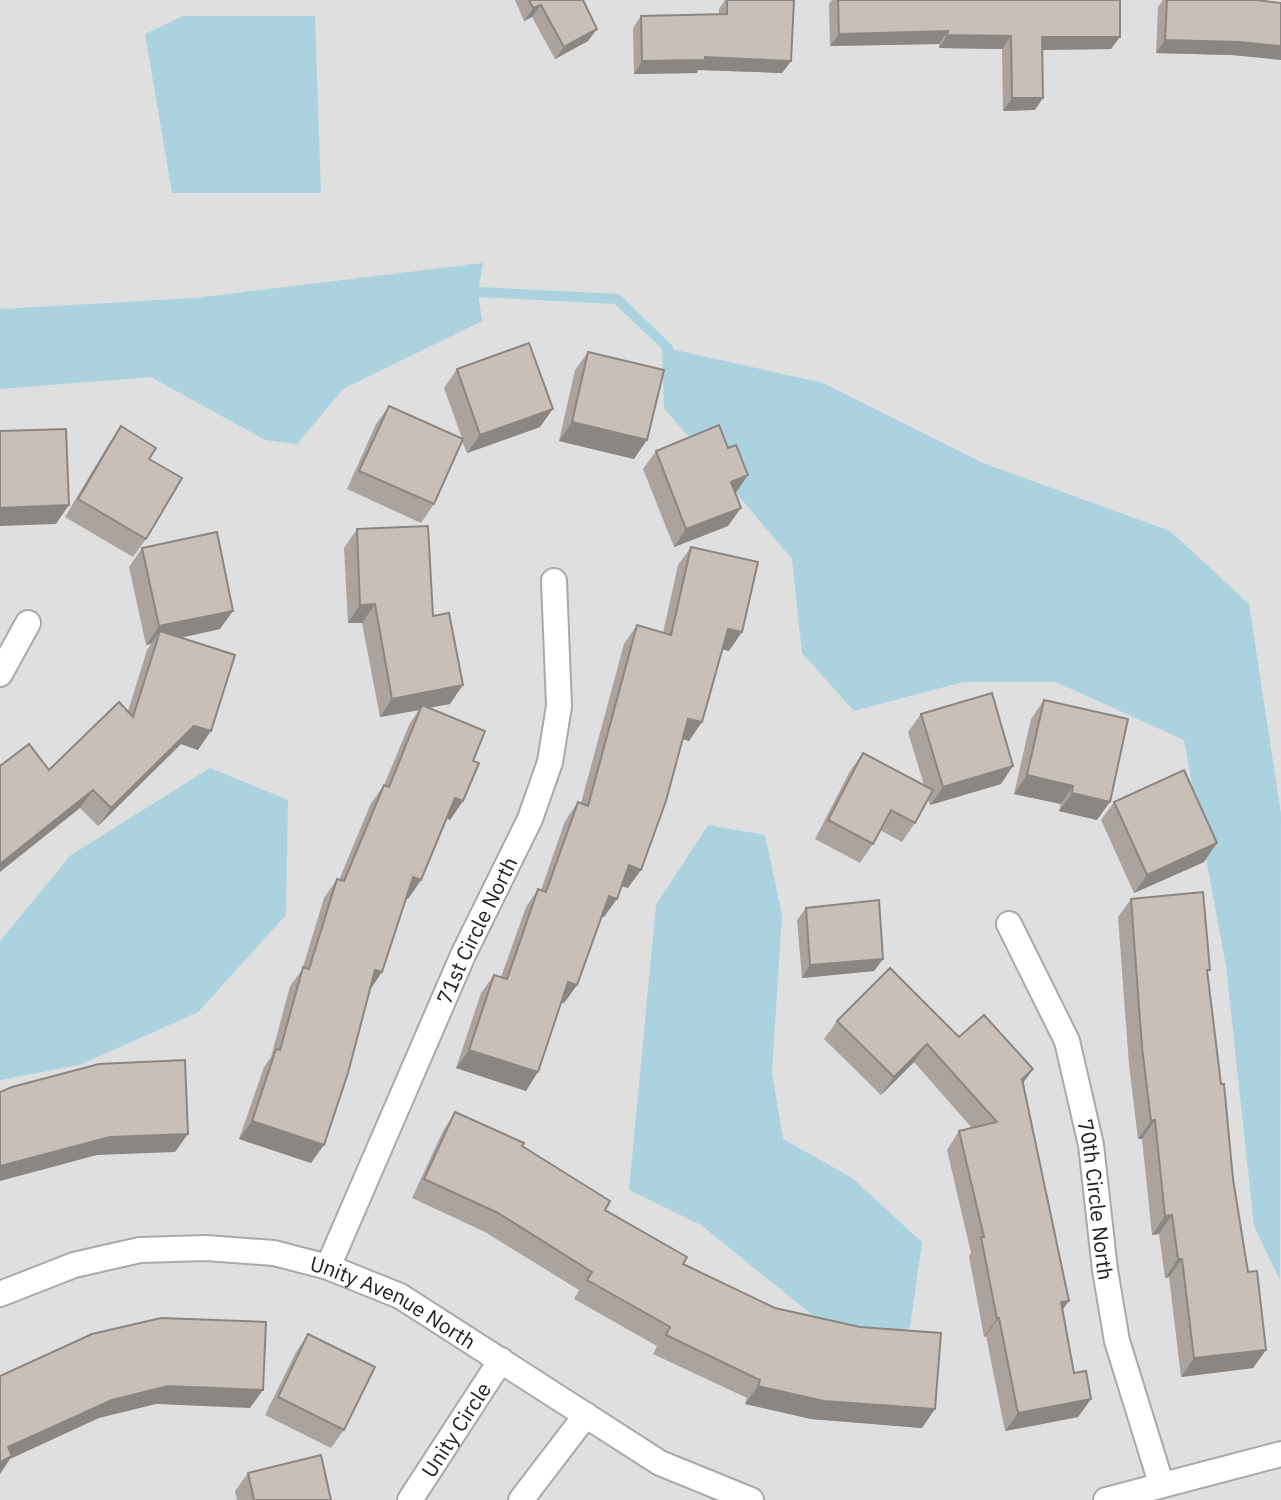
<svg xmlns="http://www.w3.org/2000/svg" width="1281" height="1500" viewBox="0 0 1281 1500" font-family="'IBM Plex Sans',sans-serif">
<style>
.residential{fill:#e0dfdf}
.water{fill:#aad3df}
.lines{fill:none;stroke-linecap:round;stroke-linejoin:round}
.stream{stroke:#aad3df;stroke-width:10}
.street-casing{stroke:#a9a9a9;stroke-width:28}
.street{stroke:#fff;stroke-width:24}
.wall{fill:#aba49e}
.shaded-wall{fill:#8b8681}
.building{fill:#c7bfb8;stroke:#8b8681;stroke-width:2}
.labels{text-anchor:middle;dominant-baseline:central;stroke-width:7;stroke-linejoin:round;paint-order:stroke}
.street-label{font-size:21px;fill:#222;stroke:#fff}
</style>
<rect width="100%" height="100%" fill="#f2efe9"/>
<!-- residential -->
<path class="residential" d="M0 0H1281V1500H0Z"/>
<!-- water -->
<path class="water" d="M183 16H315L321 193H172L145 34Z
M483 263 478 292 482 321 343 389 297 444 265 440 151 377 0 389V309L195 298Z
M662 347 823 383 983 463 1170 531 1249 604 1281 814 1280 1280 1254 1226 1226 966 1184 740 1056 682H963L854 711 802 653 792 559 664 408Z
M210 768 288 800 286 915 198 1012 80 1065 0 1080V941L71 855Z
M708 825 765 835 782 915 772 1073 783 1139 852 1178 922 1242 910 1328 842 1339 701 1225 629 1190 656 905Z"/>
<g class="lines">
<!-- stream -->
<path class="stream" d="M478 292 617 299 668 348"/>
<defs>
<g id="street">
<path d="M0 674 28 623"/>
<path id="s1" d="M1009 924 1067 1041 1091 1145 1105 1270 1117 1341 1161 1483"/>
<path id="s2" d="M328 1267 463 955 530 819 550 762 559 706 554 581"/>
<path id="s3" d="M0 1294 74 1265 140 1250 206 1248 274 1253 328 1267 400 1296 660 1463 751 1500"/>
<path id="s4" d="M410 1500 501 1360"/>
<path d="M521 1500 586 1415"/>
<path d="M1106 1500 1281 1454"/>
</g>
</defs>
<!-- street casing -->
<use href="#street" class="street-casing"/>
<!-- street -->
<use href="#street" class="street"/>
</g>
<!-- wall -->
<path class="wall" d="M515 0H583L588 41 555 59 532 17 524 21Z
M725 0H794L791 61 782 73 698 70 697 73 634 74 633 28 641 16 719 14V9Z
M832 0H1120L1111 49 1042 50 1035 110 1003 111 1002 49 939 48V44L830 46 829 4Z
M1163 0H1256L1231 55 1156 53 1158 7Z
M588 352 634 459 559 441 575 370Z
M457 369 540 427 467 453 462 441 434 504 421 523 347 489 376 424 389 406 462 438 444 388Z
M121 426 146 539 133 557 65 517 108 445Z
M728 448 748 475 735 493 728 526 674 547 643 469 656 451Z
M357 529 450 704 429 708 473 761 463 801 450 820 447 818 421 880 408 899 406 898 370 990 311 1163 239 1139 264 1067 271 1057 290 986 302 970 324 898 337 879 339 880 371 803 384 785 410 723 419 710 380 717 362 623H348L344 548Z
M691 547 729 651 723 649 689 741 683 739 628 888 621 886 604 917H601L577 985 564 1003 561 1002 526 1091 456 1068 481 993 494 975 501 977 526 907 538 889 541 890 565 821 578 802 581 803 624 644 637 625 663 633 678 565Z
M142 548 220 629 180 638 198 750 181 744 98 826 80 808 49 770 128 711 147 650 151 644 146 645 129 567Z
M1044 700 1097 820 1059 811 1061 804 1014 794 1031 719Z
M921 714 1001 784 930 805 928 800 915 823 902 842 880 830 873 844 860 863 815 839 850 771 863 753 924 785 908 732Z
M1114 802 1204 862 1134 893 1101 820Z
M1131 899 1208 974 1233 1179 1248 1272 1266 1350 1253 1368 1181 1377 1169 1277 1165 1278 1159 1234 1152 1235 1142 1139H1138L1129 1065 1118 917Z
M806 908 883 959 874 971 802 978 797 920Z
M837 1021 959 1037 1033 1069 1023 1083 1063 1310 1074 1373 1091 1399 1078 1417 1005 1431 986 1336 984 1337 969 1256 971 1253 947 1150 959 1131 972 1128 914 1062 881 1095 824 1039Z
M455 1112 522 1146 605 1210 922 1428 811 1419 745 1404 747 1398 653 1354 657 1346 574 1299 579 1290 485 1232 412 1198 443 1131Z
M308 1334 344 1430 331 1448 265 1415 296 1352Z
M248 1473 331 1500H237L235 1491Z"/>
<!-- shaded-wall -->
<path class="shaded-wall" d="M541 5 532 17 524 21 533 8Z
M597 29 588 41 555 59 564 47Z
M948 31 939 44 830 46 839 34Z
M947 35 1011 36 1002 49 939 48Z
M1042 37H1120L1111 49 1033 50Z
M1165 40 1239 42 1281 46V60L1231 55 1156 53Z
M705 57 791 61 782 73 698 70 697 73 634 74 642 61Z
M1012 98H1043L1035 110 1003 111Z
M553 409 540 427 467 453 480 435Z
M572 422 647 440 634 459 559 441Z
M748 475 735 494 731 482Z
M69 505 56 524 0 526V508Z
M741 508 728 526 674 547 686 529Z
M375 604 362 623H348L360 605Z
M233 611 220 629 156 643 160 631 151 644 146 645 159 626Z
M728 629 742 632 729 651 716 648Z
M463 685 450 704 421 709 422 705 419 710 380 717 392 699Z
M688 719 702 722 689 741 675 737Z
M194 726 211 731 198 750 181 744 98 826 111 808Z
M1013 766 1001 784 930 805 943 787Z
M1027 775 1073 786 1061 804 1014 794Z
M93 790 80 808 0 872V864Z
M1072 793 1110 802 1097 820 1059 811Z
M455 798 463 801 450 820 442 817Z
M1217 843 1204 862 1134 893 1147 875Z
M629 865 641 870 628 888 616 884Z
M413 877 421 880 408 899 400 895Z
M609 896 617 899 604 917 596 915Z
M883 959 874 971 802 978 810 965Z
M375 970 382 972 370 990Z
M568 982 577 985 564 1003 555 1000Z
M927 1044 914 1062 881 1095 894 1077Z
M469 1050 538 1072 526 1091 456 1068Z
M1033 1069 1020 1087 1022 1079Z
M1155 1120 1142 1139H1138L1151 1121Z
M252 1121 324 1145 311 1163 239 1139Z
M188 1134 175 1152 97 1155 0 1181V1166L110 1137Z
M1172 1215 1159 1234 1152 1235 1165 1216Z
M1178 1259H1182L1169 1277 1165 1278Z
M1069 1301 1056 1319 1061 1302Z
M999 1318 986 1336 984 1337 997 1319Z
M1266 1350 1253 1368 1181 1377 1194 1358Z
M168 1386 263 1390 250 1408 156 1404 99 1418 10 1459 0 1474V1459L8 1447 112 1400Z
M758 1386 935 1409 922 1428 811 1419 745 1404Z
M1091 1399 1078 1417 1005 1431 1018 1413Z"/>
<!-- building -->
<path class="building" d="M529 0H583L597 29 564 47 541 5 533 8Z
M727 0H794L791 61 705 57V60L642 61 641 16 727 14Z
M838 0H1120V37H1042L1043 98H1012L1011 36 947 35 948 31 839 34Z
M1167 0H1256L1281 3V46L1239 42 1165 40Z
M529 343 553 409 480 435 457 369Z
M588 352 664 370 647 440 572 422Z
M389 406 463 439 434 504 359 471Z
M719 425 728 448 736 445 748 475 731 482 741 508 686 529 656 451Z
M121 426 156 448 149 459 182 478 146 539 78 499Z
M66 429 69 505 0 508V431Z
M428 526 433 616 449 613 463 685 392 699 375 604 360 605 357 529Z
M217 532 233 611 159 626 142 548Z
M691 547 758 562 742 632 728 629 702 722 688 719 666 801 641 870 629 865 617 899 609 896 577 985 568 982 538 1072 469 1050 494 975 507 979 538 889 546 892 578 802 588 806 637 625 671 635Z
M160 631 235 655 211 731 194 726 111 808 93 790 0 864V766L29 744 49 770 119 702 133 717Z
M992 693 1013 766 943 787 921 714Z
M1044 700 1128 719 1110 802 1072 793 1073 786 1027 775Z
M422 705 485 731 473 761 479 763 463 801 455 798 421 880 413 877 382 972 375 970 348 1073 324 1145 252 1121 276 1049 280 1050 303 967 309 969 337 879 344 881 384 785 389 787Z
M863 753 933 790 915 823 891 810 873 844 828 820Z
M1184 770 1217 843 1147 875 1114 802Z
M1203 892 1210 970H1207L1221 1084H1224L1233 1179 1248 1272 1257 1271 1266 1350 1194 1358 1182 1259H1178L1172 1215 1165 1216 1155 1120 1151 1121 1142 1047 1131 899Z
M879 900 883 959 810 965 806 908Z
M890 968 959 1037 984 1015 1033 1069 1022 1079 1069 1301 1061 1302 1074 1373 1086 1371 1091 1399 1018 1413 999 1318 997 1319 981 1237H984L959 1131 997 1122 927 1044 894 1077 837 1021Z
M185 1060 188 1134 110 1137 0 1166V1092L12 1087 99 1064Z
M455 1112 524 1143 522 1146 610 1201 605 1210 687 1257 683 1264 775 1308 860 1327 941 1333 935 1409 824 1401 758 1386 760 1380 666 1335 670 1327 587 1280 592 1272 498 1213 424 1179Z
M161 1318 266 1322 263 1390 168 1386 112 1400 8 1447 12 1456 0 1462V1376L92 1334Z
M308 1334 375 1367 344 1430 278 1397Z
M321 1455 331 1500H254L248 1473Z"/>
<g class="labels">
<!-- street labels -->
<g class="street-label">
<text stroke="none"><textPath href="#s2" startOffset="368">71st Circle North</textPath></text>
<text stroke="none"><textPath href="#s1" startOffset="292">70th Circle North</textPath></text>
<text stroke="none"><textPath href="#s3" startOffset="411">Unity Avenue North</textPath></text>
<text stroke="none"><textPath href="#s4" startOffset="84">Unity Circle</textPath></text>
</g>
</g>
</svg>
